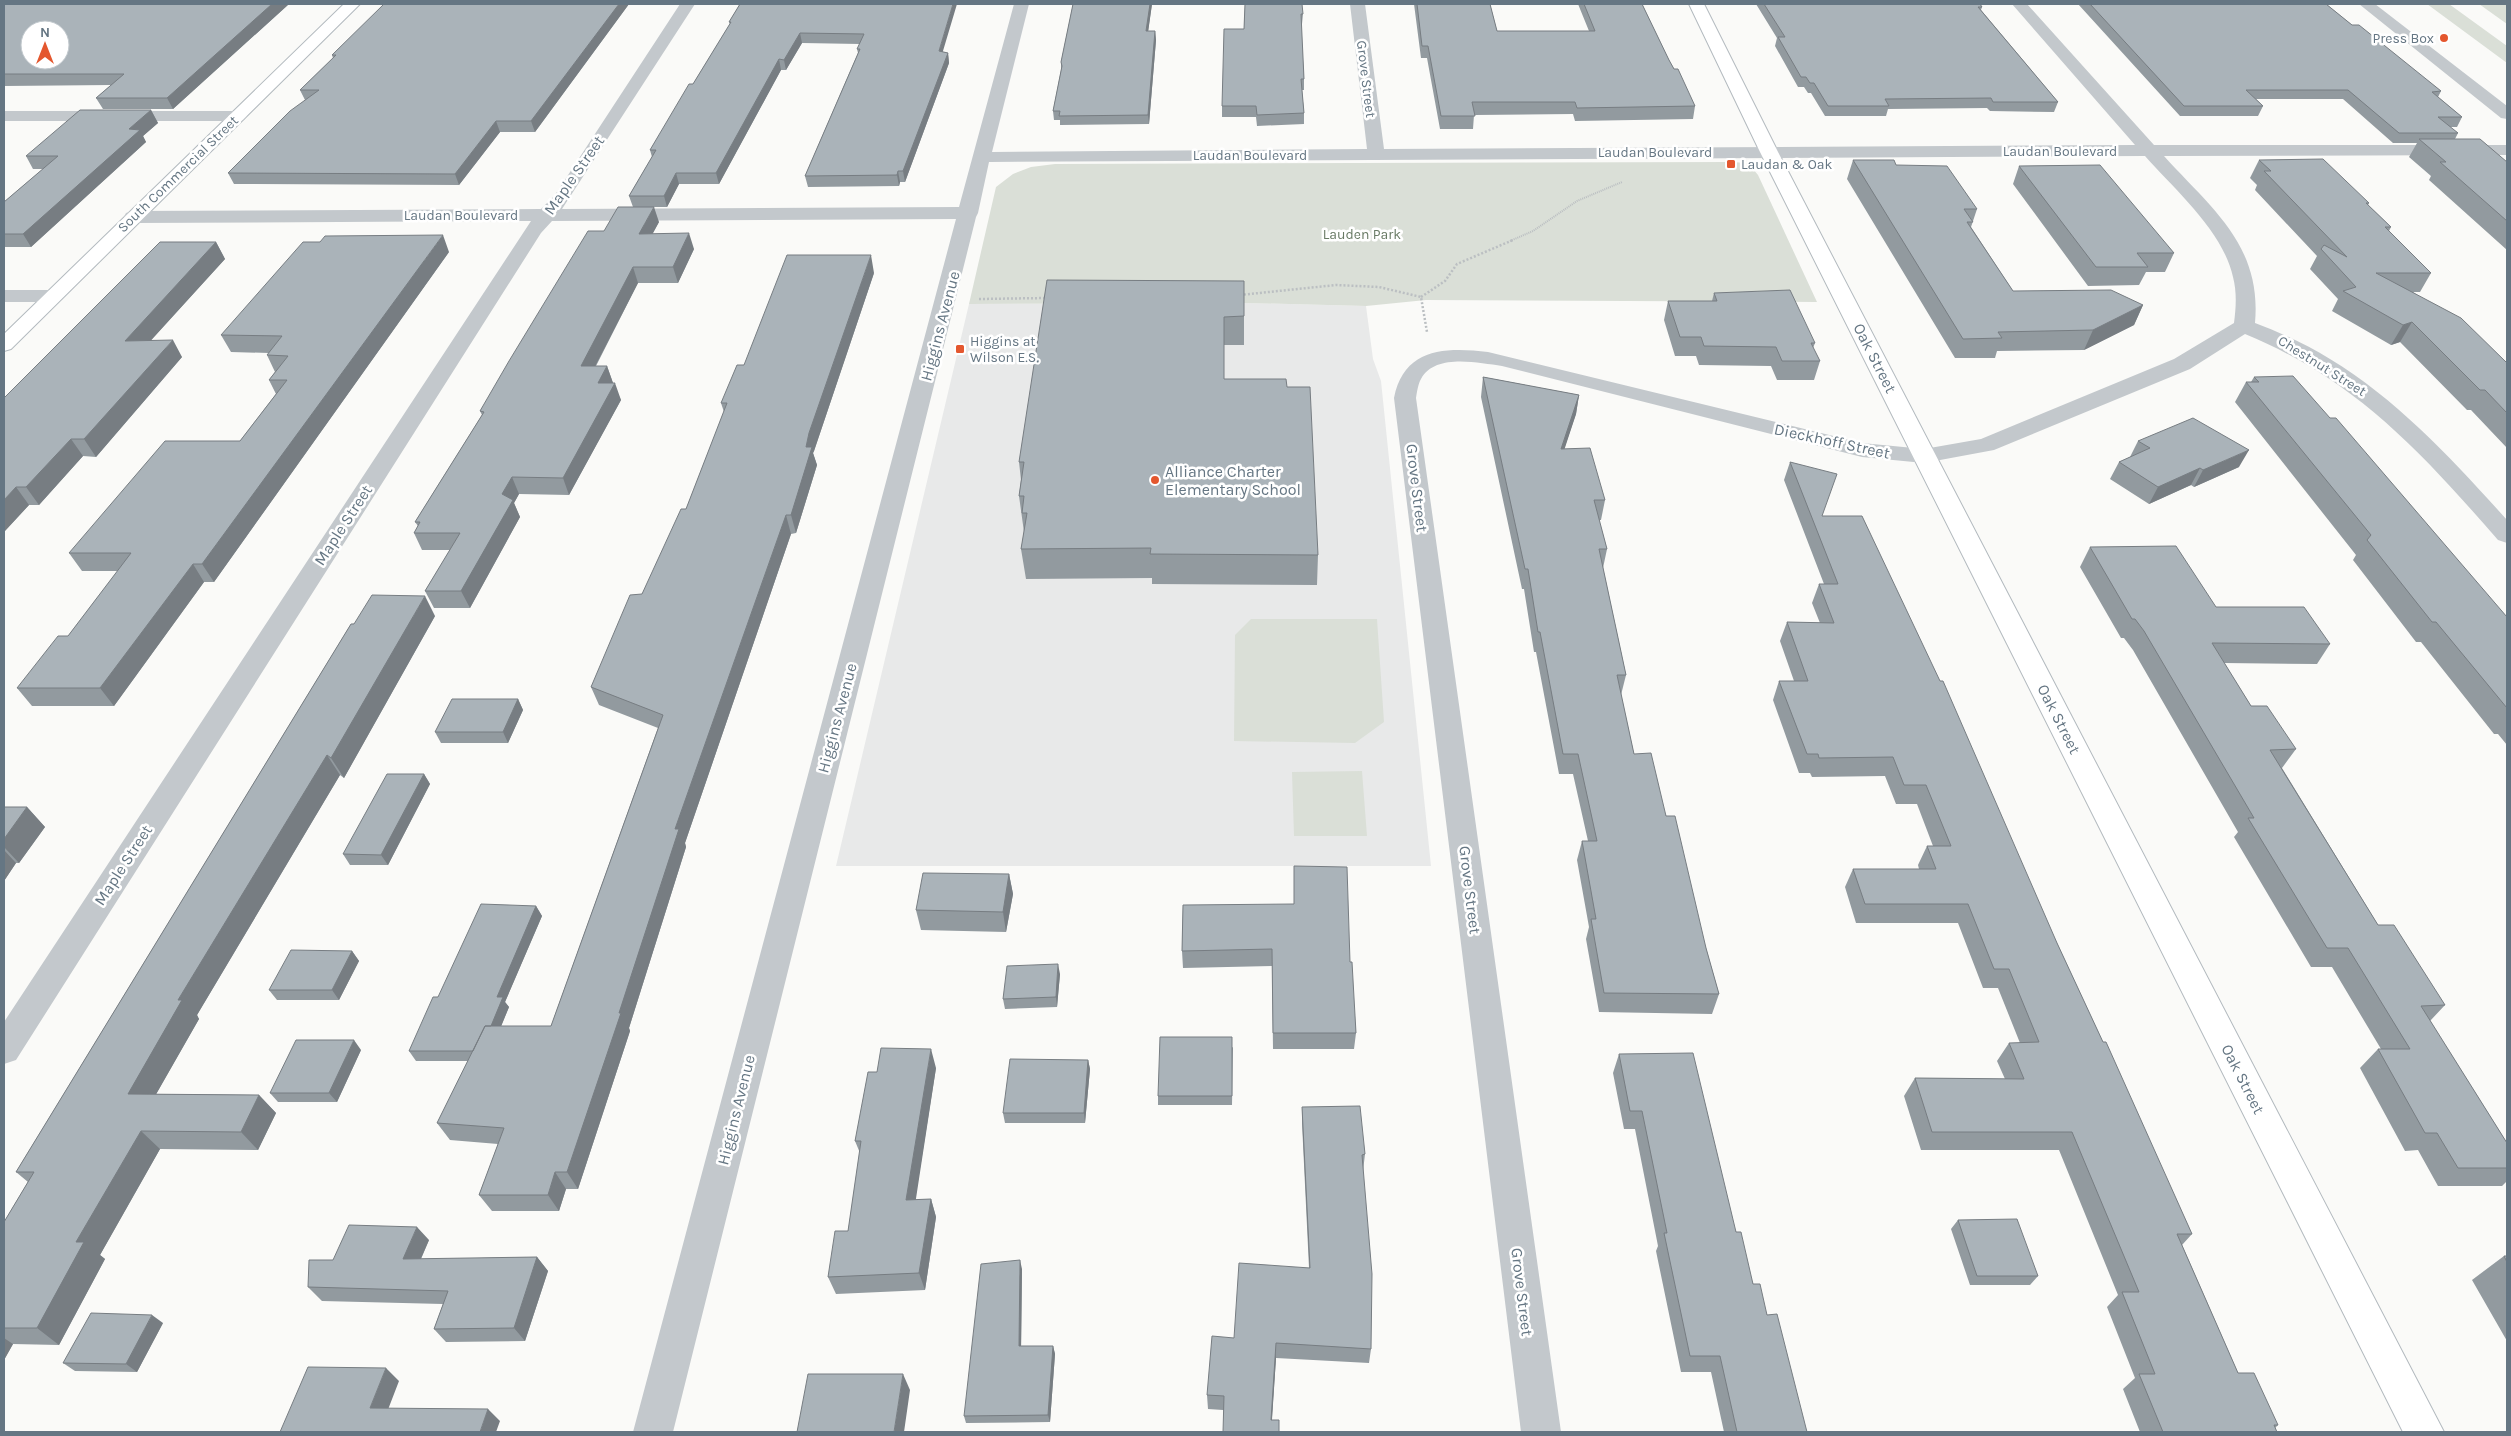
<svg xmlns="http://www.w3.org/2000/svg" width="2511" height="1436" viewBox="0 0 2511 1436" font-family="Karla,sans-serif">
<style>
.built{fill:#e8e9e9}
.green{fill:#dadfd7}
.lines{fill:none;stroke-linecap:round;stroke-linejoin:round}
.secondary-casing{stroke:#b3babf;stroke-width:2}
.path-far1{stroke:#bbbfc2;stroke-width:2;stroke-dasharray:1 1;stroke-linecap:butt}
.path{stroke:#bbbfc2;stroke-width:2.5;stroke-dasharray:2 2;stroke-linecap:butt}
.street{fill:#c3c8cc;fill-rule:evenodd}
.secondary{fill:#fff;fill-rule:evenodd}
.wall{fill:#929a9f}
.shaded-wall{fill:#777d82}
.building{fill:#aab3b9;stroke:#777d82;fill-rule:evenodd}
.poi-dot{fill:#e4572e;stroke:#fff;stroke-width:2}
.labels{text-anchor:middle;dominant-baseline:central;stroke-width:5;stroke-linejoin:round;paint-order:stroke}
.far-poi-label{font-size:14px;fill:#657683;stroke:#fff;text-anchor:start}
.far-street-label{font-size:14px;fill:#657683;stroke:#fff}
.far-park-label{font-size:14px;fill:#687a64;stroke:#fff}
.street-label{font-size:16px;fill:#657683;stroke:#fff}
.poi-label{font-size:16px;fill:#657683;stroke:#fff;text-anchor:start}
</style>
<rect width="100%" height="100%" fill="#fafaf8"/>
<!-- built -->
<path class="built" d="M1245 303 1366 306 1373 359 1381 381 1431 866H836L969 304Z"/>
<!-- green -->
<path class="green" d="M2427 4H2449L2507 46V63Z
M2479 4H2507V24Z
M1731 162 1748 163 1758 175 1817 302 1426 300 1366 306 1245 303 969 304 996 187 1013 174 1031 167 1055 164Z
M1251 619H1377L1384 722 1355 743 1234 741 1235 635Z
M1362 771 1367 836H1294L1292 772Z"/>
<g class="lines">
<defs>
<path id="secondary" d="M344 4H360L11 349 4 351V334Z
M1689 4H1704L1778 152 2444 1432H2403L1760 152Z"/>
</defs>
<!-- secondary casing -->
<use href="#secondary" class="secondary-casing"/>
<!-- path-far1 -->
<path class="path-far1" d="M1510 241 1533 231 1577 201 1622 182"/>
<!-- path -->
<path class="path" d="M1240 295 1336 285 1379 287 1421 297 1427 332
M1421 297 1445 281 1457 264 1513 240
M979 299 1046 298"/>
<!-- street -->
<path class="street" d="M680 4H695L562 209 959 207 1014 4H1029L992 152 1367 149 1350 4H1365L1384 149 2135 145 2012 4H2027L2154 145H2507V155L2164 156C2211 208 2262 245 2255 323 2281 333 2306 344 2330 359 2399 401 2454 461 2507 520V543L2498 540C2422 453 2355 379 2245 334L2190 369 1994 450 1924 463 1862 457 1502 366C1478 363 1435 353 1421 379 1418 384 1417 392 1416 398L1561 1432H1521L1394 398C1404 348 1445 347 1488 352L1862 443 1924 449 1981 439 2174 359 2234 323C2236 308 2237 292 2233 277 2223 231 2175 190 2145 156L989 162 978 213 976 217 673 1432H633L956 219 552 221 541 233 16 1060 4 1064V1022L531 221 133 223 126 221 124 217 126 213 133 211 541 209 555 195Z
M2359 4H2375L2507 106V119L2501 118Z
M4 111H238L244 112 247 116 244 120 238 121H4Z
M4 290H53L60 292 63 296 60 300 53 302H4Z"/>
<!-- secondary -->
<use href="#secondary" class="secondary"/>
</g>
<!-- wall -->
<path class="wall" d="M4 4H289L173 109H103L96 98 111 85 4 86Z
M629 4 535 132H500L459 185 234 184 228 173 305 100 300 90 333 58 332 55Z
M740 4 948 53 949 63 905 182H900L899 186 808 187 805 176 858 53 857 49 860 44 802 43 786 70H781L719 184H679L667 207H633L629 196 652 157 650 150 693 84 730 24 729 22Z
M1073 4H1152L1148 31H1155L1156 40 1149 124 1060 125V120H1054L1053 111 1061 70V62Z
M1245 4 1303 14 1302 24H1301L1304 79V90H1302L1304 113V124L1257 126 1256 117H1222V106L1244 29Z
M1414 4H1490L1497 31H1589L1578 4H1642L1669 60 1695 106 1693 119 1575 121 1573 114 1474 115 1473 129H1440L1427 58H1421Z
M1756 4H1980L1982 7 1981 10 2058 102 2054 112 1990 111 1987 108 1888 109 1886 116H1825L1811 93H1808L1804 87H1798L1775 46 1777 38Z
M2078 4H2326L2352 25 2441 91 2438 97 2462 117 2457 127H2450L2458 133 2455 139 2507 162V250L2429 180 2431 176 2409 157 2417 143H2393L2343 99H2256L2263 106 2258 116H2180Z
M151 110 158 123 143 136 146 142 31 247H4V202L43 169H33L26 156Z
M1853 160 1896 165 1977 209 1971 227 2013 291 2143 305 2134 325 2084 350 1997 351 1995 358H1955L1847 179Z
M2259 160 2369 203 2368 205 2391 227 2389 231 2431 273 2420 292H2413L2506 362H2507V448L2471 410H2467L2400 342 2391 345 2332 311 2338 299 2310 269 2317 256 2255 190 2257 185 2250 178Z
M2019 166 2174 253 2165 272H2146L2139 285 2088 286 2013 184Z
M659 222 652 234 694 249 678 283H638L596 366H607L613 383H612L621 400 569 495 519 494 514 503 520 517 470 608H434L425 591 450 550H422L414 533 418 526 415 522 482 415 480 411 604 231Z
M216 242 225 259 151 340 182 357 96 457 83 456 39 505H29L4 532V398Z
M449 252 214 582H204L114 706H32L17 688 68 636 118 571H82L69 553 240 441 276 394 269 380 275 372 267 355 269 353 231 352 221 335Z
M874 273 814 451 813 453 817 465 796 533 791 534 685 843 686 847 629 1028 630 1031 578 1189H566L559 1211H492L479 1195 498 1144 450 1140 437 1123 468 1061H416L409 1051 438 997 536 906 542 916 505 1002 509 1007 501 1026H551L658 728 599 705 591 687 642 594 686 509 724 412 721 403 744 365Z
M1244 281V345H1224V379L1287 387 1318 555 1317 585 1152 584V578L1026 579 1021 549 1024 532 1019 496 1021 480 1019 462Z
M1714 293 1815 343 1813 348 1820 361 1814 380H1777L1771 366 1699 365 1696 356H1675L1664 320 1668 301H1712Z
M1483 377 1579 395 1576 414 1564 449 1605 500 1601 520H1599L1607 549 1603 568 1626 675 1621 695 1634 754 1666 816 1706 948 1719 994 1712 1014 1599 1012 1586 939 1589 927 1577 860 1582 841H1588L1573 774H1559L1536 652H1534L1524 589H1522L1481 397Z
M2254 377 2507 617V745L2498 734H2494L2421 642H2416L2353 560 2356 555 2235 402 2246 382H2251Z
M2138 441 2239 467 2194 487 2191 485 2149 504 2110 479 2119 462 2130 457Z
M1790 462 1822 516 2057 943 2192 1234 2182 1245 2238 1373 2278 1425 2275 1428 2277 1432H2140L2123 1389 2135 1378 2107 1307 2118 1295 2059 1150H1921L1904 1096 1915 1078 2005 1079 1997 1061 2009 1043H2020L1998 988H1983L1958 923H1856L1845 887 1853 869H1919L1918 865 1927 846H1933L1917 804H1896L1885 776 1812 777 1810 773H1799L1773 700 1779 681H1794L1780 641 1787 622 1820 623 1812 603 1819 584H1824L1784 480Z
M2090 547 2216 607 2330 644 2317 664 2224 663 2251 706 2296 749 2282 768 2378 925 2445 1005 2430 1021 2507 1143V1181L2502 1186H2438L2418 1150 2405 1151 2360 1068 2378 1049H2381L2332 967H2311L2234 837 2238 832 2133 650 2124 638H2121L2080 567Z
M435 616 344 778 340 775 197 1015 199 1019 156 1094 259 1095 276 1113 258 1150 160 1149 100 1255 105 1259 59 1345 13 1344 4 1360V1222L28 1182 16 1172 351 624Z
M518 699 523 710 508 743H441L435 732Z
M424 774 430 784 388 865H350L343 854Z
M4 807H27L45 827 19 863H16L4 881Z
M1009 874 1013 894 1006 932 921 930 916 910Z
M1183 905 1350 962 1356 1033 1354 1049H1273L1272 966 1183 968 1182 951Z
M352 951 359 961 339 1000H277L269 990Z
M1060 974 1057 1007 1005 1009 1003 999Z
M1233 1047 1232 1105H1158V1096Z
M361 1050 337 1102H278L270 1093Z
M1619 1054 1736 1232 1753 1284 1767 1315 1807 1432H1724L1711 1372H1681L1656 1251 1658 1246 1635 1129H1624L1613 1073Z
M1088 1060 1090 1069 1085 1123H1005L1003 1113Z
M936 1068 915 1200 931 1199 936 1217 925 1290 836 1294 828 1277 848 1231 860 1153 855 1141 877 1072Z
M1302 1107 1365 1154 1363 1171 1371 1349 1369 1363 1276 1358 1272 1420 1279 1432 1223 1410 1208 1409 1207 1395 1234 1338 1309 1268 1302 1123Z
M1958 1220 2038 1276 2030 1285H1970L1951 1229Z
M429 1240 421 1259 537 1257 548 1271 525 1341 446 1342 434 1329 443 1304 322 1301 308 1287 333 1260Z
M2504 1256H2507V1341L2472 1280Z
M1022 1269 1021 1346H1053L1055 1354 1050 1422 966 1423 964 1416Z
M163 1323 137 1372 75 1371 63 1363Z"/>
<!-- shaded-wall -->
<path class="shaded-wall" d="M272 4H289L173 109 167 98Z
M619 4H629L535 132 531 121Z
M953 4H957L940 61 939 51Z
M1150 4H1152L1147 40 1146 31Z
M1155 31 1156 40 1149 124 1148 115Z
M800 33 802 43 786 70 784 60Z
M948 53 949 63 905 182 903 171Z
M779 59 781 70 719 184 716 173Z
M151 110 158 123 143 136 146 142 31 247 23 234 129 129Z
M496 121 500 132 459 185 455 174Z
M898 171 900 182 899 186 897 175Z
M676 173 679 184 667 207 664 196Z
M654 207 659 222 644 250 639 234Z
M689 233 694 249 678 283 673 267Z
M443 235 449 252 214 582 202 564Z
M216 242 225 259 135 358 125 341Z
M871 255 874 273 814 451 813 453 817 465 796 533 791 515 809 433Z
M633 267 638 283 587 382 581 366Z
M2143 305 2134 325 2084 350 2093 330Z
M2412 322 2400 342 2391 345 2403 325Z
M173 340 182 357 96 457 84 439Z
M607 366 613 383 604 400 598 383Z
M615 383 621 400 569 495 563 478Z
M1579 395 1576 414 1558 469 1561 449Z
M71 439 83 456 39 505 26 487Z
M2249 450 2239 467 2194 487 2203 470Z
M2200 468 2191 485 2149 504 2158 487Z
M512 477 519 494 514 503 520 517 470 608 461 591 502 494Z
M16 487 29 505 4 532V500Z
M786 515 791 534 685 843 686 847 629 1028 630 1031 578 1189 567 1172 619 1013 675 829Z
M193 564 204 582 114 706 100 688Z
M425 596 435 616 344 778 331 758Z
M518 699 523 710 508 743 503 732Z
M327 755 340 775 197 1015 199 1019 146 1112 128 1094 178 1000Z
M424 774 430 784 388 865 381 855Z
M27 807 45 827 19 863 4 847V839Z
M4 850 16 863 4 881Z
M1009 874 1013 894 1006 932 1003 912Z
M536 906 542 916 505 1002 509 1007 487 1061 481 1051 497 997Z
M352 951 359 961 339 1000 332 990Z
M1058 964 1060 974 1057 1007 1056 997Z
M354 1040 361 1050 337 1102 329 1093Z
M931 1049 936 1068 913 1218 906 1200Z
M1088 1060 1090 1069 1085 1123 1084 1113Z
M259 1095 276 1113 258 1150 241 1132Z
M141 1131 160 1149 100 1255 105 1259 59 1345 37 1328 76 1242Z
M555 1172 566 1189 559 1211 548 1195Z
M931 1199 936 1217 925 1290 919 1273Z
M417 1227 429 1240 415 1272 403 1259Z
M537 1257 548 1271 525 1341 514 1328Z
M1020 1260 1022 1269 1021 1354 1019 1346Z
M152 1315 163 1323 137 1372 126 1364Z
M4 1338 13 1344 4 1360Z
M1276 1343V1358L1271 1432V1420Z
M1053 1346 1055 1354 1050 1422 1048 1415Z
M386 1368 399 1381 384 1420 370 1408Z
M903 1374 910 1390 904 1432H894Z
M488 1409 500 1421 496 1432H480Z"/>
<!-- building -->
<path class="building" d="M4 4H272L167 98H96L124 74H4ZM30 30H60V60H30Z
M384 4H619L531 121H496L455 174 228 173 290 111 319 90H300L336 55H332Z
M740 4H953L939 51 948 53 903 171H898L897 175 805 176 860 49H857L864 34 800 33 784 60 779 59 716 173H676L664 196H629L656 150H650L689 84H693L731 22H729Z
M1073 4H1150L1146 31H1155L1148 115 1059 116 1060 111H1053L1062 66 1061 62Z
M1245 4H1302L1303 14H1301L1304 79H1301L1304 113 1257 115 1256 106H1222L1224 29H1244Z
M1417 4H1490L1497 31H1595L1584 4H1642L1669 60 1674 69H1678L1695 106 1577 108 1575 102H1472L1475 116H1441L1428 46H1422Z
M1764 4H1980L1982 7H1978L2058 102H1993L1991 98 1885 99 1889 106H1828L1814 83H1810L1806 77H1801L1778 37H1785Z
M2090 4H2326L2352 25H2359L2441 91 2432 92 2462 117H2438L2458 133H2399L2348 90H2246L2263 106H2184Z
M80 110H151L129 129 140 130 23 234H4V202L58 156H26Z
M2419 139H2480L2507 162V221L2440 162H2446Z
M2323 159 2369 203H2366L2391 227H2385L2431 273H2376L2461 318 2506 362H2507V413L2485 390H2480L2412 322 2403 325 2343 291 2356 287 2321 249 2324 245 2347 257 2264 171H2271L2259 160Z
M1853 160H1894L1896 165 1947 166 1977 209H1964L1973 222H1967L2013 291 2111 290 2143 305 2093 330 1998 332 2002 338 1963 339Z
M2100 165 2174 253H2137L2148 267H2096L2019 166Z
M618 207H654L639 234 689 233 673 267H633L581 366H607L598 383H615L563 478 512 477 502 494 513 500 461 591H425L460 533H414L420 522H415L484 412 480 411 509 361 588 231H604Z
M443 235 202 564H193L100 688H17L58 636H68L131 553H69L165 441H240L287 380H269L288 356 267 355 282 336 221 335 303 242H320L325 236Z
M160 242H216L125 341 173 340 84 439H71L26 487H16L4 500V398Z
M787 255H871L809 433 806 447H812L791 515H786L675 829H679L619 1013H621L567 1172H555L548 1195H479L504 1128 437 1123 485 1026H551L663 715 591 687 630 595 642 594 681 509H686L727 403H721L737 365H744Z
M1047 280 1244 281V316L1224 317V379H1286L1287 387H1310L1318 555 1150 554 1151 548 1021 549 1027 513H1022L1024 496H1019L1024 462H1019Z
M1790 290 1815 343H1811L1820 361H1782L1776 347 1704 346 1701 337H1680L1668 301H1717L1714 293Z
M2293 376 2330 418H2336L2507 617V708L2436 622H2432L2367 540 2371 535 2246 382H2259L2254 377Z
M1483 377 1579 395 1561 449 1590 448 1605 500H1594L1607 549H1599L1626 675H1617L1634 754 1651 753 1666 816H1675L1706 948 1719 994 1604 993 1591 919H1596L1582 841H1597L1578 754H1563L1540 632H1538L1528 569H1525Z
M2193 418 2249 450 2203 470 2200 468 2158 487 2119 462 2150 448 2138 441Z
M1790 462 1837 474 1822 516H1862L1940 681H1943L2057 943 2103 1042H2106L2192 1234H2177L2238 1373H2254L2278 1425H2274L2277 1432H2163L2139 1374H2155L2122 1292H2139L2072 1132H1932L1915 1078 2024 1079 2009 1043 2039 1042 2009 969H1994L1968 904H1865L1853 869H1936L1927 846H1951L1926 785H1904L1893 757 1819 758 1818 754H1807L1779 681H1808L1787 622 1834 623 1819 584H1838Z
M2176 546 2216 607H2304L2330 644 2212 643 2251 706H2267L2296 749 2270 750 2378 925H2394L2445 1005 2421 1006 2507 1143V1168H2458L2437 1133H2425L2378 1049H2410L2348 948H2327L2248 818H2254L2144 631 2135 619H2132L2090 547Z
M372 595 425 596 331 758 327 755 178 1000H182L128 1094 259 1095 241 1132 141 1131 76 1242H84L37 1328H4V1222L34 1172H16L351 624H354Z
M452 699H518L503 732H435Z
M387 774H424L381 855 343 854Z
M4 807H27L4 839Z
M1294 866 1347 867 1350 962H1352L1356 1033H1273L1272 949 1182 951 1183 905 1294 904Z
M923 873 1009 874 1003 912 916 910Z
M481 904 536 906 497 997H503L491 1026H485L473 1051H409L433 997H438Z
M291 950 352 951 332 990H269Z
M1058 964 1056 997 1003 999 1007 966Z
M1160 1037H1232V1096H1158Z
M296 1040H354L329 1093H270Z
M881 1048 931 1049 906 1200 931 1199 919 1273 828 1277 835 1231H848L861 1141H855L868 1072H877Z
M1693 1053 1736 1232H1741L1753 1284H1760L1767 1315 1777 1314 1807 1432H1737L1720 1356H1690L1664 1233H1667L1642 1111H1630L1619 1054Z
M1010 1059 1088 1060 1084 1113H1003Z
M1360 1106 1365 1154 1362 1155 1372 1274 1371 1349 1276 1343 1271 1420H1279V1432H1223L1224 1396 1207 1395 1212 1336 1234 1338 1239 1263 1310 1268 1302 1107Z
M2017 1219 2038 1276H1977L1958 1220Z
M349 1225 417 1227 403 1259 537 1257 514 1328 434 1329 448 1291 308 1287 309 1260H333Z
M2504 1256H2507V1262Z
M1020 1260 1019 1346H1053L1048 1415 964 1416 981 1264Z
M91 1313 152 1315 126 1364 63 1363Z
M308 1367 386 1368 370 1408 488 1409 480 1432H280Z
M808 1374H903L894 1432H797Z"/>
<!-- markers -->
<g class="poi-dot">
<circle cx="2444" cy="38" r="5"/>
<rect x="1726" y="159" width="10" height="10" rx="2.5"/>
<rect x="955" y="344" width="10" height="10" rx="2.5"/>
<circle cx="1155" cy="480" r="5"/>
</g>
<g class="labels">
<!-- far-poi labels -->
<g class="far-poi-label">
<text x="2434" y="38" text-anchor="end">Press Box</text>
<text x="1741" y="164">Laudan &amp; Oak</text>
<text x="970" y="341">Higgins at<tspan x="970" dy="16">Wilson E.S.</tspan></text>
</g>
<!-- far-street labels -->
<g class="far-street-label">
<text transform="translate(1366 79) rotate(83)">Grove Street</text>
<text x="2060" y="151">Laudan Boulevard</text>
<text x="1655" y="152">Laudan Boulevard</text>
<text x="1250" y="155">Laudan Boulevard</text>
<text transform="translate(178 174) rotate(-44)">South Commercial Street</text>
<text x="461" y="215">Laudan Boulevard</text>
<text transform="translate(2322 366) rotate(32)">Chestnut Street</text>
</g>
<!-- far-park labels -->
<g class="far-park-label">
<text x="1362" y="234">Lauden Park</text>
</g>
<!-- street labels -->
<g class="street-label">
<text transform="translate(574 175) rotate(-55)">Maple Street</text>
<text transform="translate(940 326) rotate(-75)">Higgins Avenue</text>
<text transform="translate(1875 358) rotate(63)">Oak Street</text>
<text transform="translate(1832 441) rotate(12)">Dieckhoff Street</text>
<text transform="translate(1417 488) rotate(83)">Grove Street</text>
<text transform="translate(343 525) rotate(-57)">Maple Street</text>
<text transform="translate(837 718) rotate(-75)">Higgins Avenue</text>
<text transform="translate(2059 719) rotate(63)">Oak Street</text>
<text transform="translate(123 865) rotate(-57)">Maple Street</text>
<text transform="translate(1470 890) rotate(83)">Grove Street</text>
<text transform="translate(2243 1079) rotate(63)">Oak Street</text>
<text transform="translate(736 1110) rotate(-76)">Higgins Avenue</text>
<text transform="translate(1522 1292) rotate(83)">Grove Street</text>
</g>
<!-- poi labels -->
<g class="poi-label">
<text x="1165" y="471">Alliance Charter<tspan x="1165" dy="18">Elementary School</tspan></text>
</g>
</g>
<!-- border -->
<rect width="2511" height="1436" fill="none" stroke="#657683" stroke-width="10"/>
<!-- north arrow -->
<g transform="translate(45 45)"><circle r="24" fill="#ffffff" stroke="#c1c8cd"/>
<path d="M0-4L9 19L0 12L-9 19Z" fill="#e4572e"/>
<text y="-8" font-size="14" font-weight="bold" text-anchor="middle" fill="#657683">N</text>
</g>
</svg>
